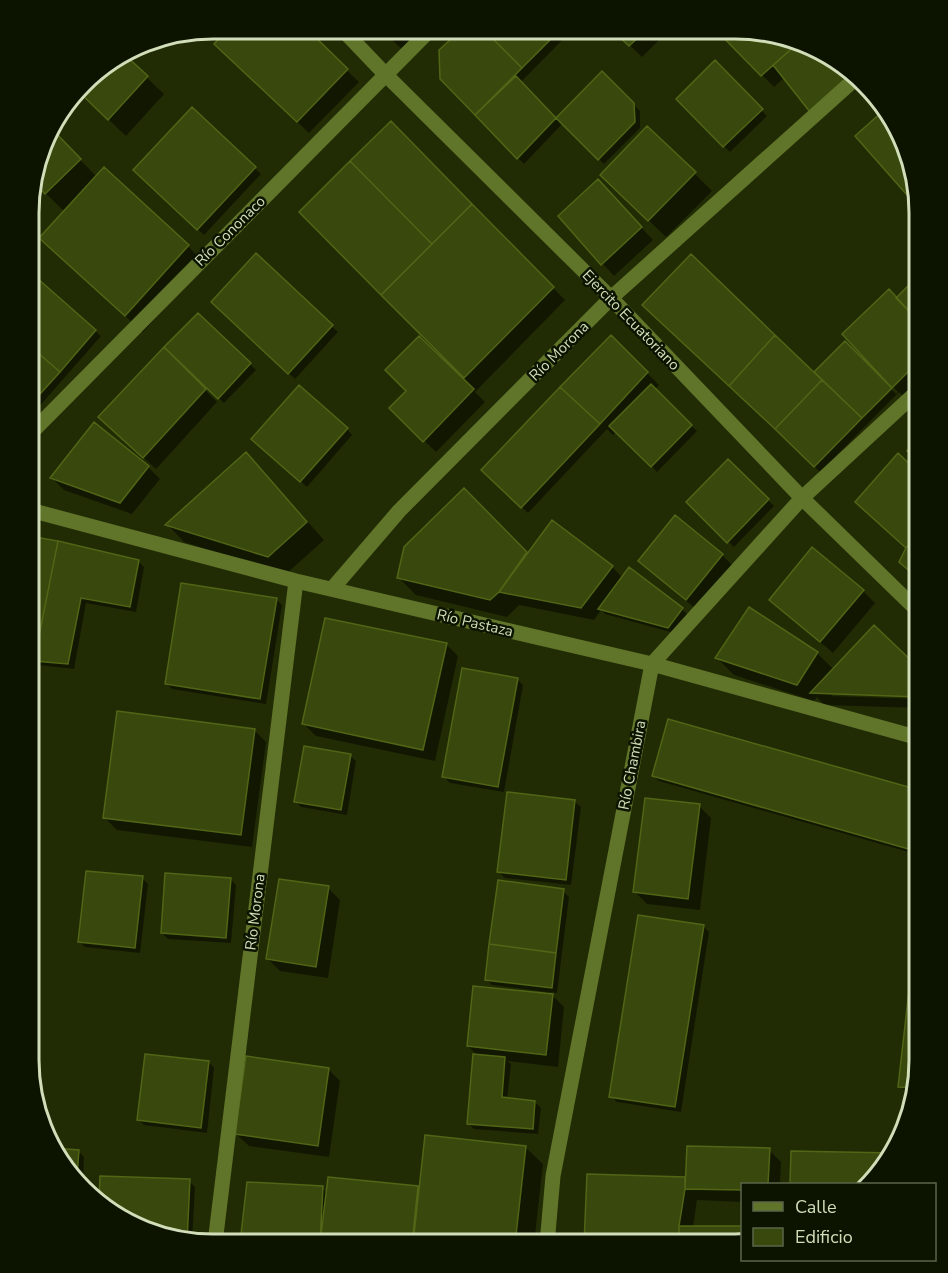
<svg xmlns="http://www.w3.org/2000/svg" width="948" height="1273" viewBox="0 0 948 1273" font-family="'Nunito Sans',sans-serif">
<style>
.shadow{fill:#0007}
.building{fill:#39480c;stroke:#516516;stroke-width:1.5}
.lines{fill:none;stroke-linecap:round;stroke-linejoin:round}
.minor{stroke:#60752a;stroke-width:15}
.labels{text-anchor:middle;dominant-baseline:central;stroke-width:5;stroke-linejoin:round;paint-order:stroke}
.street-label{font-size:15px;fill:#d1deb9;stroke:#0c1400}
.rim{fill:none;stroke:#d1deb9;stroke-width:3}
</style>
<rect width="100%" height="100%" fill="#222c04"/>
<!-- shadow -->
<path class="shadow" d="M213 28 223 29 214 38 205 30Z
M231 29H304L359 82 309 133 216 44Z
M380 29H423L403 50Z
M464 29 572 30 520 83 556 120 602 73 640 111V128L604 164 563 123 524 164 442 79Z
M614 30H669L642 57Z
M718 30H759L838 60 858 83 784 78 774 87Z
M124 56 164 94 126 136 84 96 55 128 52 125 92 74Z
M715 62 767 116 730 152 678 99Z
M192 110 261 174 204 235 135 170Z
M391 123 565 300 475 392 485 402 436 452 391 408 408 391 387 370 422 336 301 212Z
M50 129 97 177 188 246 205 264 143 332 58 255 65 212 42 190 30 202V189Z
M694 173 712 191 666 237 619 192Z
M610 193 653 240 614 276 603 264Z
M256 256 338 332 295 379 213 302Z
M919 277V385L905 398 899 392 820 472 788 440 821 380 845 343 896 394 898 392 844 334 897 299Z
M37 280 101 336 30 417V289Z
M198 315 256 370 224 403 178 359 176 361 217 402 156 469 112 429 165 349Z
M611 337 659 385 654 390 697 431 657 472 617 431 613 435 607 429 528 513 483 470Z
M347 429 352 435 307 487 259 445Z
M898 456 919 475V579L913 574 908 548Z
M728 461 774 506 734 547 688 502Z
M148 467 160 479 132 514 64 490 52 478Z
M263 472 324 540 286 574 184 542 168 525Z
M464 490 528 555 612 567 623 578 682 609 688 615 674 633 605 614 601 610 594 620 519 605 507 617 416 595 398 577Z
M29 538 138 561 144 567 136 612 86 603 74 669 29 664Z
M722 555 734 567 698 611 640 561Z
M863 591 875 603 833 653 771 600Z
M276 599 282 605 266 704 172 689 166 683Z
M874 627 919 670V696L834 693 831 696 919 699V708L824 705 817 697 814 701 734 675 717 658 817 653 834 670Z
M446 644 458 656 435 761 316 736 304 724Z
M29 675 38 682 29 733Z
M517 679 523 685 504 792 450 783 444 777Z
M669 720 919 792V855L659 781 653 776Z
M254 730 266 742 252 847 117 830 105 818Z
M350 756 356 761 347 815 301 807 295 801Z
M575 802 581 807 571 885 505 878 499 872Z
M699 806 711 818 700 910 647 904 635 892Z
M29 810 32 813 29 831Z
M142 878 148 884 140 953 85 947 79 941Z
M230 879 236 885 231 943 168 939 162 933Z
M328 888 340 900 328 978 280 971 268 959Z
M563 891 569 897 557 993 549 992 564 1007 558 1067 507 1061 511 1064 507 1099 535 1102 541 1108 538 1134 474 1129 468 1123 478 1056 468 1046 546 995V992L492 985 486 979Z
M703 926 709 932 681 1112 617 1102 611 1096Z
M914 957H919V1072L912 1093 906 1092 900 1086Z
M209 1062 214 1068 207 1133 144 1125 138 1119Z
M328 1069 340 1081 329 1157 249 1146 236 1134Z
M525 1147 543 1164 534 1244 241 1243 248 1183 322 1188 327 1193 418 1187 420 1190Z
M54 1150 78 1151 84 1157 83 1182Z
M769 1150 781 1162 780 1184H742V1202L697 1200 693 1227H742V1243L735 1244H586L588 1175 687 1178Z
M792 1153 891 1154 888 1163 863 1184H791Z
M101 1177 189 1181 195 1187 192 1243 110 1213 100 1202Z"/>
<!-- building -->
<path class="building" d="M228 29H307L348 69 297 122 214 44Z
M379 29H400L390 39Z
M462 29H483L522 68 475 115 440 79 439 50Z
M483 29 560 30 522 68Z
M612 30H646L629 46Z
M716 30H759L797 44 761 76Z
M797 44 838 60 853 77 810 112 773 65Z
M125 55 148 76 108 120 78 91 92 74Z
M715 60 763 109 723 147 676 99Z
M602 71 634 103 635 122 598 160 556 118Z
M516 76 556 118 517 159 475 115Z
M192 107 256 167 197 230 133 170Z
M883 111 900 131 914 188 907 195 855 136Z
M391 121 472 204 432 244 350 161Z
M647 126 696 172 648 221 600 175Z
M51 128 81 159 45 194 33 181Z
M350 161 432 244 381 295 299 212Z
M104 167 189 245 125 316 39 238Z
M598 179 642 227 601 265 558 216Z
M914 188 918 206 907 195Z
M472 204 554 287 464 378 381 295Z
M256 253 333 325 288 374 211 302Z
M691 254 775 335 729 386 642 305Z
M919 275V322L896 298Z
M37 278 96 330 60 372 30 346V287Z
M889 289 919 322V361L892 388 842 334Z
M198 313 251 363 218 399 164 347Z
M611 335 648 372 600 424 560 387Z
M775 335 822 380 775 429 729 386Z
M419 336 474 389 423 442 389 408 406 391 385 370Z
M845 341 892 388 862 418 814 372Z
M30 346 60 372 30 405Z
M164 347 206 389 143 458 98 417Z
M822 380 862 418 814 467 775 429Z
M651 384 692 425 651 467 609 426Z
M299 385 348 428 300 482 251 439Z
M560 387 600 424 521 508 481 470Z
M94 422 149 466 120 503 50 478Z
M919 436V461L907 451Z
M246 452 307 522 268 557 165 525Z
M898 453 919 473V533L906 548 855 502Z
M728 459 769 499 727 543 686 502Z
M464 488 527 552 499 592 490 600 397 578 404 547Z
M675 515 723 554 686 600 638 561Z
M552 520 613 566 581 608 499 592Z
M919 533V579L899 562 906 548Z
M29 536 58 541 34 661 29 660Z
M58 541 139 560 130 607 81 598 68 664 34 661Z
M812 547 864 590 820 642 769 600Z
M629 567 683 608 668 628 598 609Z
M181 583 277 598 260 699 165 684Z
M749 607 818 652 797 685 715 658Z
M325 618 447 643 423 750 302 724Z
M874 625 919 668V697L810 693Z
M462 668 518 678 498 787 442 777Z
M29 674H33L29 695Z
M117 711 255 729 241 835 103 818Z
M668 719 919 790V852L652 776Z
M304 746 351 754 341 810 294 802Z
M507 792 575 800 566 880 497 872Z
M645 798 700 804 688 899 633 892Z
M86 871 143 876 135 948 78 942Z
M165 873 231 878 226 938 161 933Z
M279 879 329 886 316 967 266 959Z
M498 880 564 889 556 953 489 944Z
M638 915 704 925 675 1107 609 1097Z
M489 944 556 953 552 988 485 980Z
M913 955 919 956V1072L914 1088 898 1087Z
M473 986 553 994 546 1055 467 1046Z
M145 1054 209 1061 201 1128 137 1120Z
M473 1054 505 1057 502 1097 535 1101 533 1129 467 1124Z
M246 1056 329 1068 318 1146 235 1134Z
M425 1135 526 1146 515 1244H413Z
M687 1146 770 1148 768 1184H742V1190L685 1189Z
M53 1148 79 1150 77 1176Z
M791 1151 892 1153 888 1163 863 1184H790Z
M587 1174 685 1177V1189L679 1226V1244H584Z
M100 1176 190 1179 187 1242 110 1213 99 1200Z
M328 1177 418 1186 412 1244 320 1243Z
M247 1182 323 1186 320 1243H240Z
M679 1226H742V1243L735 1244H679Z"/>
<g class="lines">
<!-- minor -->
<path class="minor" d="M342 29 385 74 611 298 802 498 919 612
M30 434 431 29
M30 510 296 581 652 664 919 738
M332 589 399 511 611 298 855 79
M215 1243 296 581
M547 1244 553 1176 652 664 802 498 919 390"/>
</g>
<g class="labels">
<!-- street labels -->
<g class="street-label">
<text transform="translate(230 231) rotate(-45)">Río Cononaco</text>
<text transform="translate(631 320) rotate(46)">Ejercito Ecuatoriano</text>
<text transform="translate(559 351) rotate(-45)">Río Morona</text>
<text transform="translate(475 623) rotate(13)">Río Pastaza</text>
<text transform="translate(632 765) rotate(-79)">Río Chambira</text>
<text transform="translate(255 912) rotate(-83)">Río Morona</text>
</g>
</g>
<!-- crop -->
<path d="M0 0H948V1273H0ZM213 39H735A174 174 0 0 1 909 213V1060A174 174 0 0 1 735 1234H213A174 174 0 0 1 39 1060V213A174 174 0 0 1 213 39Z" fill="#0c1400" fill-rule="evenodd"/>
<path class="rim" d="M213 39H735A174 174 0 0 1 909 213V1060A174 174 0 0 1 735 1234H213A174 174 0 0 1 39 1060V213A174 174 0 0 1 213 39Z"/>
<!-- legend -->
<rect x="741" y="1183" width="195" height="78" fill="#0c1400" stroke="#5b654a" stroke-width="1.5"/>
<rect x="753" y="1202" width="30" height="9" fill="#60752a" stroke="#5b654a" stroke-width="1.5"/>
<text x="795" y="1213" font-size="18" fill="#d1deb9">Calle</text>
<rect x="753" y="1228" width="30" height="18" fill="#39480c" stroke="#5b654a" stroke-width="1.5"/>
<text x="795" y="1243" font-size="18" fill="#d1deb9">Edificio</text>
</svg>
